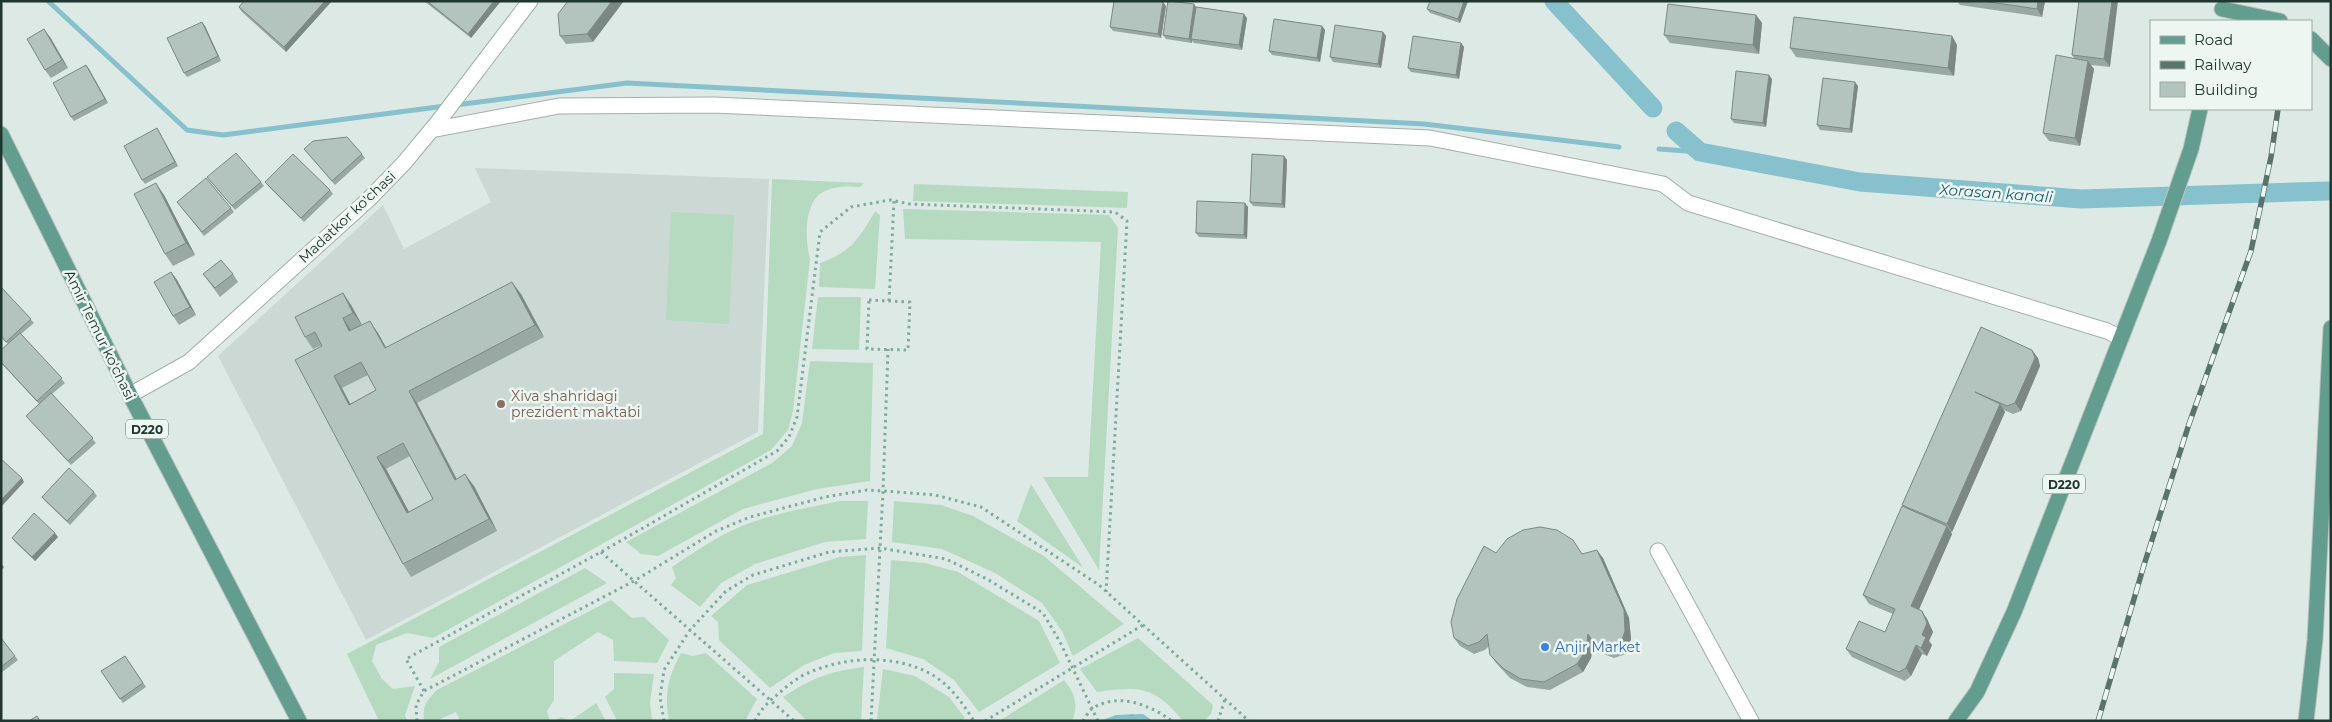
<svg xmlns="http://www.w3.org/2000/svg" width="2332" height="722" viewBox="0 0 2332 722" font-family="Montserrat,sans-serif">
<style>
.built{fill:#ccd8d3}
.grass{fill:#b6dac0}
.water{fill:url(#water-ripples)}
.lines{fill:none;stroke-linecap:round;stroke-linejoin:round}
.stream{stroke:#86c1cd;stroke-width:5}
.canal{stroke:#86c1cd;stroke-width:19}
.minor-casing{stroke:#a1b0ab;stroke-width:17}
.major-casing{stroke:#bcc3c1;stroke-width:17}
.path{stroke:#7fab9e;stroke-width:3;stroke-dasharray:2.5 4;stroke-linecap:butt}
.minor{stroke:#fff;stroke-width:15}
.major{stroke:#639d8f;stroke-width:15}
.rail-casing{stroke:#5a736d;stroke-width:5.5}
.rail{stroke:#edf6f1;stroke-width:4;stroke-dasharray:11;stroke-linecap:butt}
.wall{fill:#9aa8a3;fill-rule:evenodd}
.shaded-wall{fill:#7d8884}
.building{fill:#b3c3bd;stroke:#7d8884;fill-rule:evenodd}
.education-dot{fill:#8d6e63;stroke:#edf6f1;stroke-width:2}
.shop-dot{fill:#3f7fe0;stroke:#edf6f1;stroke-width:2}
.labels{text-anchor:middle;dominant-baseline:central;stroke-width:5;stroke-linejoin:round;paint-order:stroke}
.shield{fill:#edf6f1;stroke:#5e706b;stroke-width:1}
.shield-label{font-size:12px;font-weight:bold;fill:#203731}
.street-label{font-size:14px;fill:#203731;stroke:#edf6f1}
.education-label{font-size:14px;fill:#785e54;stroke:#edf6f1;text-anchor:start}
.shop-label{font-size:14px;fill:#366cbe;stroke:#edf6f1;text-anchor:start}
.water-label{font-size:15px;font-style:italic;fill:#1d6170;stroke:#edf6f1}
</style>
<defs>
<pattern id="water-ripples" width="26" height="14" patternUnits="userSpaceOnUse" patternTransform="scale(1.25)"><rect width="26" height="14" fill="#86c1cd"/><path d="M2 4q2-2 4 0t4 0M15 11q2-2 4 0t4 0" fill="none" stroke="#6d9ea7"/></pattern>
</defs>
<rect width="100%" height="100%" fill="#dde9e4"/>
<!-- built -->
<path class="built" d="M475 168 769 179 758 432 366 640 218 356 383 205 404 249 491 202Z"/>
<!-- grass -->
<path class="grass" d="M772 179 864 183 860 187C847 186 836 186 825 191 803 200 805 241 810 259L793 411 788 430 771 450 433 638 407 633 376 645 372 661 382 679 393 689 415 686 405 715 407 721H379L347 654 763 434Z
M914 184 1128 192 1127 208 913 201Z
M903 209 1109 215 1118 228 1099 570 1043 477H1088L1101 242 905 239Z
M875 211 880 215 875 289 819 287 820 263C851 252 860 238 875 211Z
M671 212 734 215 729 324 666 320Z
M818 297H861L859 350 812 349Z
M810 361 873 363 870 481 817 489 743 509 658 556 641 554 626 542 772 463 792 446 802 423Z
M1031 484 1084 569H1085L1017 521Z
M840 501H868L866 539 825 542 755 564 721 583 700 607 671 585 676 578 672 567C695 552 717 536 742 526 774 513 807 508 840 501Z
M894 501 941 505 973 516 1044 556 1124 624 1073 656 1062 631 1042 603 995 573 942 549 892 542Z
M866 555 862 651 834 653 804 665 770 688 719 640 718 622 711 616 747 585 840 557Z
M891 560 925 563 958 572 1039 621 1060 663 979 712 954 680 923 659 886 648Z
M585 568 607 583 430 679 439 662V647Z
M611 600 632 618 644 617 669 640 657 663 614 661 613 640 598 632 554 661V700L547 711 550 721H460L456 712 436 721H424C422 706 427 700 437 690Z
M1138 638 1213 705 1211 714 1204 721H1183C1155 686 1139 686 1097 692L1080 669Z
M681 653 693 656 706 653 757 699 745 721H669C664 693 668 678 681 653Z
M864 667 861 721H807L783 697C812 678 830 671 864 667Z
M883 669 915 676 949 697 965 718 960 721H877Z
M614 673 654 674 650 702 652 721H617L605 697 614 689Z
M1064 680C1075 694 1079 704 1072 721H999Z
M596 703 606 721H554L561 717 570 721Z"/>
<!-- water -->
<path class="water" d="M1143 714 1153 721H1100L1116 715Z"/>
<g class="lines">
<!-- stream -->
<path class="stream" d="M48 1 187 130 223 135 445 106
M456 105 627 83 1424 124 1619 147
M1659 149 1700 152"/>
<!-- canal -->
<path class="canal" d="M1554 1 1653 108
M1676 131 1700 152 1860 182 2081 199 2328 191"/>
<defs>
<path id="minor" d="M431 130 559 106 713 105 1430 138 1663 184 1688 203 2107 331 2121 338
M130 395 189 362 369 199 404 163 438 122 530 1
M1658 551 1751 721"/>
<path id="major" d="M2222 9 2280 21
M2311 39 2331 59
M1 134 130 395 299 721
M1956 721 1977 692 2014 612 2159 241 2191 149 2200 109
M2306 721 2315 640 2331 328"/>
</defs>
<!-- minor casing -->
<use href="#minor" class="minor-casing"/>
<!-- major casing -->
<use href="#major" class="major-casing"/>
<!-- path -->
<path class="path" d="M869 300 910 302 908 350 867 349Z
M889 301 894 201
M601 552 794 721
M424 691 406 659 601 552 777 451 789 437 797 417 820 232 851 207 890 200 910 204 1115 212 1127 221 1106 592
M417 721 416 705 424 691 634 581 716 531 750 517 825 497 867 490 883 491 935 495 981 507 1099 585 1249 721
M664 721 660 697 664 670 690 630 726 591 753 575 829 552 880 548 946 559 987 579 1043 613 1060 642 1098 721
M755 721C760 710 768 702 777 695 786 687 796 678 808 673 844 657 891 654 927 672 949 683 961 701 974 721
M871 721 883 491 888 349
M985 721 1143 625
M1083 721C1086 717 1089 710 1093 708 1119 692 1150 705 1172 721
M1218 721 1225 699"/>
<!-- minor -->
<use href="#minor" class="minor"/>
<!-- major -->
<use href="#major" class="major"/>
<defs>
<path id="rail" d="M2098 721 2144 565 2189 424 2251 251 2271 157 2278 109"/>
</defs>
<!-- rail casing -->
<use href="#rail" class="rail-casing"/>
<!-- rail -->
<use href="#rail" class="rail"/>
</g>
<!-- wall -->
<path class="wall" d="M244 1H332L286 52 241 11 239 7Z
M424 1H501L471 38Z
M568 1 593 42 566 44 560 36Z
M1468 1 1460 23 1430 13 1427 9Z
M1957 1H2045L2042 17 1960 5Z
M2079 1 2110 67 2091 65 2094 69 2080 146 2049 141 2043 133 2074 58 2072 55Z
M1194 4 1196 7 1247 18 1242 50 1194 43 1192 41V43L1166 39 1163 35Z
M1166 6 1161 38 1113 31 1110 27Z
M1756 15 1762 23 1759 54 1670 43 1664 35Z
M205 26 221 61 187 77 184 73Z
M1322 26 1325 30 1320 62 1272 55 1269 51Z
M1383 32 1386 36 1381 68 1333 62 1330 57Z
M1952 36 1957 45 1954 76 1796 57 1790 48Z
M50 37 68 68 51 78 45 70Z
M1461 43 1464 47 1459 79 1411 72 1408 68Z
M89 69 108 103 74 121 71 117Z
M1772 79 1766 127 1734 123 1731 119Z
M1858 86 1852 133 1820 130 1817 125Z
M157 128 178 166 145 184 142 180Z
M304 149 362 154 365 158 335 185Z
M1284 156 1287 160 1285 208 1253 206 1250 202Z
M207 177 261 182 264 186 235 210Z
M265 182 330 190 333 194 304 222 268 186Z
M164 195 195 255 173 266 165 254Z
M177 202 231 208 234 212 204 236Z
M1248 207 1247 239 1199 237 1196 233Z
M171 272 177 280 196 315 179 325 173 316Z
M203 274H233L238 282 220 297Z
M1 287 34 323 21 334 65 383 52 394 96 443 71 465 26 416 39 404 1 363V350L8 344 1 337Z
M343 293 351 305 362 325 378 333 386 348 521 294 544 337 417 403 457 479 474 486 497 531 411 577 403 564 322 346V345L313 349 305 337ZM368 375 376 390 350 404 342 388ZM410 456 433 499 409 512 386 469Z
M1981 327 2038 358 2040 366 2021 411 2013 414 2004 410 2005 412 1952 532H1951L1952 534 1919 609 1927 619 1933 632 1929 641 1932 645 1927 656 1922 654 1911 676 1905 681 1852 657 1846 649 1885 632 1893 614 1869 604 1863 595 1904 507 1902 505Z
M94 492 97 496 70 525 45 501 42 497Z
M58 537 35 561 15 542 12 538Z
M1496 553 1582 554 1603 558 1629 618 1631 639 1626 654 1614 658 1601 653 1594 643 1591 658 1583 672 1550 690 1527 687 1510 678 1496 663 1490 655 1489 646 1485 650 1474 654 1460 646 1454 638Z
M1 638 18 660 1 673Z
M125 656 146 687 123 703 101 671Z"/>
<!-- shaded-wall -->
<path class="shaded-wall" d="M325 1H332L286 52 284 47Z
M494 1H501L471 38 468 34Z
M612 1H624L593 42 587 34Z
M1464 1H1468L1460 23 1458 19Z
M2038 1H2045L2042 17 2037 9Z
M2112 1H2118L2110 67 2104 59Z
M1163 2 1166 6 1161 38 1158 34Z
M1194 4 1197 9 1191 39 1192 41V43L1189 39Z
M1244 14 1247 18 1242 50 1239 45Z
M1756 15 1762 23 1759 54 1753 45Z
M202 22 205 26 221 61 218 56Z
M1322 26 1325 30 1320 62 1317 58Z
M44 29 50 37 68 68 62 60Z
M1383 32 1386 36 1381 68 1378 64Z
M1952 36 1957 45 1954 76 1948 68Z
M1461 43 1464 47 1459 79 1456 75Z
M2088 61 2094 69 2080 146 2075 138Z
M86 65 89 69 108 103 105 99Z
M1769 75 1772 79 1766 127 1763 123Z
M1855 82 1858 86 1852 133 1850 129Z
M157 128 160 133 178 166 175 162Z
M1284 156 1287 160 1285 208 1282 204Z
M156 183 164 195 195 255 186 243Z
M1245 203 1248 207 1247 239 1244 235Z
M171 272 177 280 196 315 190 307Z
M512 282 521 294 544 337 535 325Z
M343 293 351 305 362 325 353 313Z
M343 318 351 330 349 331Z
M370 321 378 333 393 360 385 348Z
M2032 350 2038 358 2040 366 2021 411 2015 403Z
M334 376 342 388 357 417 349 405Z
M409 391 417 403 463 492 455 480Z
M2000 404 2005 412 1952 532 1947 524Z
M377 457 386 469 416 525 407 513Z
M465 474 474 486 497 531 489 519Z
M22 478 24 482 2 506 1 500Z
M1947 526 1952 534 1917 614 1911 606Z
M55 533 58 537 35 561 32 557Z
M1597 550 1603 558 1629 618 1631 639 1626 654 1620 646Z
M1 563 4 567 1 571Z
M1922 611 1927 619 1933 632 1929 641 1932 645 1927 656 1921 648 1922 635Z
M1588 634 1594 642 1591 658 1583 672 1577 664Z
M1916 645 1922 654 1911 676 1906 668Z"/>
<!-- building -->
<path class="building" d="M244 1H325L284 47 239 7Z
M427 1H494L468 34Z
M568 1H612L587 34 560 36 558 14Z
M1114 1H1157L1163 2 1158 34 1110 27Z
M1168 1 1194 4 1189 39 1163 35Z
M1430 1H1464L1458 19 1427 9Z
M1983 1H2038L2037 9Z
M2079 1H2112L2104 59 2072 55Z
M1668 4 1756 15 1753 45 1664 35Z
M1196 7 1244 14 1239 45 1191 39Z
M1794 17 1952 36 1948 68 1790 48Z
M1274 19 1322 26 1317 58 1269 51Z
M202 22 218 56 184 73 167 38Z
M1335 25 1383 32 1378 64 1330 57Z
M44 29 62 60 45 70 27 39Z
M1413 36 1461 43 1456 75 1408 68Z
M2056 55 2088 61 2075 138 2043 133Z
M86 65 105 99 71 117 53 83Z
M1736 71 1769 75 1763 123 1731 119Z
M1823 78 1855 82 1850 129 1817 125Z
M157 128 175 162 142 180 124 146Z
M347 137 362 154 332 181 304 149 313 141Z
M236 153 261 182 232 206 207 177Z
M293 154 330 190 301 218 265 182Z
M1252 154 1284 156 1282 204 1250 202Z
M206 178 231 208 202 232 177 202Z
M156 183 186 243 165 254 134 194Z
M1197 201 1245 203 1244 235 1196 233Z
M221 260 233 274 215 288 203 274Z
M171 272 190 307 173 316 154 282Z
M512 282 535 325 409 391 455 480 465 474 489 519 403 564 295 360 322 346 315 332 305 337 295 317 343 293 353 313 343 318 349 331 370 321 385 348ZM361 362 376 390 349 405 334 376ZM403 443 433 499 407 513 377 457Z
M1 287 31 319 6 342 1 336Z
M1981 327 2032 350 2035 358 2015 403 2007 406 1975 392 2000 404 1947 524 1902 505Z
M20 333 62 378 37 401 1 362V350Z
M51 393 93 438 68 461 26 416Z
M1 459 22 478 1 500Z
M69 468 94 492 67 521 42 497Z
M1902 506 1947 526 1911 606 1922 611 1927 623 1922 635 1926 637 1921 648 1916 645 1906 668 1899 672 1846 649 1859 621 1885 632 1895 609 1863 595Z
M34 513 55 533 32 557 12 538Z
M1540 527 1557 530 1573 540 1582 554 1597 550 1624 610 1625 631 1620 646 1609 650 1595 645 1588 634 1586 650 1577 664 1544 682 1521 679 1504 669 1490 655 1487 634 1479 642 1468 646 1454 638 1451 622 1457 599 1484 546 1496 553 1507 539 1523 530Z
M1 638 15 656 1 667Z
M125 656 143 683 120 699 101 671Z
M37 716 40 721H29Z"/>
<!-- markers -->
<circle class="education-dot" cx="501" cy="404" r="5"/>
<circle class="shop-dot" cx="1545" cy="647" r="5"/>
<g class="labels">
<!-- shield labels -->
<g class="shield">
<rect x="126" y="419.5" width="42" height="19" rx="4"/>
<rect x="2043" y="474.5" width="42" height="19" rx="4"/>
</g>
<g class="shield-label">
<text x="147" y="429">D220</text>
<text x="2064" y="484">D220</text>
</g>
<!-- street labels -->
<g class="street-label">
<text transform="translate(347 217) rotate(-43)">Madatkor ko'chasi</text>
<text transform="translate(100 335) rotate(64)">Amir Temur ko'chasi</text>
</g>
<!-- education labels -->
<g class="education-label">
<text x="511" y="396">Xiva shahridagi<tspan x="511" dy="16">prezident maktabi</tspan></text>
</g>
<!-- shop labels -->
<g class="shop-label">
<text x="1555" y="647">Anjir Market</text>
</g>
<!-- water labels -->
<g class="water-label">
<text transform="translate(1996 193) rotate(4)">Xorasan kanali</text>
</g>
</g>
<!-- border -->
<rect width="2332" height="722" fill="none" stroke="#203731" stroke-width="5"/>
<!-- legend -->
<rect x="2150" y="20" width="162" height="90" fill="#edf6f1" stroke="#9baaa4"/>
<rect x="2160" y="36" width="25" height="8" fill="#639d8f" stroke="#9baaa4"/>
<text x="2194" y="45" font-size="15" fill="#203731">Road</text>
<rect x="2160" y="61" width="25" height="8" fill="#5a736d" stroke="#9baaa4"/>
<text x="2194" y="70" font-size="15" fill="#203731">Railway</text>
<rect x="2160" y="82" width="25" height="15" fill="#b3c3bd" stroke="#9baaa4"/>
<text x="2194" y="95" font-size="15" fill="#203731">Building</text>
</svg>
